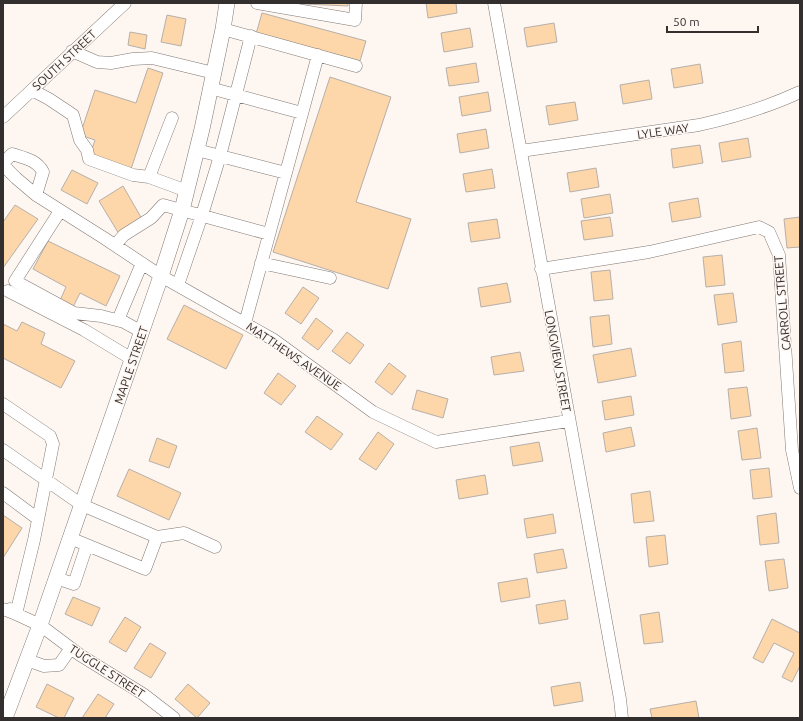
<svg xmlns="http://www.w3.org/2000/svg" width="803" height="721" viewBox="0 0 803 721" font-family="Ubuntu,sans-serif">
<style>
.building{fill:#fdd6a9;stroke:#b6b0aa}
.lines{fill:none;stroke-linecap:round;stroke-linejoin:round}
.minor-casing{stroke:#807975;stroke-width:13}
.major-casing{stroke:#807975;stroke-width:16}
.minor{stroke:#fff;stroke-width:12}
.major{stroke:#fff;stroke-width:15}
.labels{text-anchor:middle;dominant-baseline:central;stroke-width:3;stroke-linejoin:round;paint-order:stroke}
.street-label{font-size:12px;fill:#332f2e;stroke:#fef6f1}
</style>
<rect width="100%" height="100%" fill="#fef6f1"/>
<!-- building -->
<path class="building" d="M284 3H348V6Z
M426 3H456L457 13 428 18Z
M262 13 366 41 360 61 256 34Z
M167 15 186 19 181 46 161 42Z
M554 23 557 42 527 47 524 28Z
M470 28 473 47 444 52 441 33Z
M130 32 147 35 145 49 128 45Z
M476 63 479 82 449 86 446 68Z
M700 64 703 83 674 88 671 69Z
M148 68 163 73 131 169 90 155 95 140 80 135 95 90 136 103Z
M330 77 391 97 356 202 411 219 388 289 273 252Z
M649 80 652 99 623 104 620 85Z
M488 92 491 111 462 116 459 97Z
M575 102 578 120 549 125 546 106Z
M486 129 489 148 460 153 457 134Z
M748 138 751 157 722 162 719 143Z
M700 145 703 163 673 168 671 149Z
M596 168 599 187 570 192 567 173Z
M492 169 495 188 466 192 463 174Z
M72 170 98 183 87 204 61 190Z
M123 186 142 219 119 234 99 201Z
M610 194 613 213 584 218 581 199Z
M698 198 701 217 672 222 669 203Z
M15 205 38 219 3 268V222Z
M610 217 613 236 584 240 581 221Z
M800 217V247L787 248 784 219Z
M497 219 500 238 471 242 468 223Z
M48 241 120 276 106 306 80 293 72 309 58 305 66 287 33 269Z
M722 255 725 285 706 287 703 257Z
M610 270 613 299 594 301 591 272Z
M507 283 511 302 481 307 478 288Z
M303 287 319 298 301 324 285 313Z
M733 293 737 322 718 325 714 295Z
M184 305 243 335 226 369 167 339Z
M609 315 612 344 593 347 590 317Z
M316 318 333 331 318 350 302 338Z
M22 322 45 333 41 344 75 361 61 388 3 358V324L17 331Z
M347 332 364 345 350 364 332 351Z
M741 341 744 371 725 373 722 344Z
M631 348 636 376 598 383 593 355Z
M520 352 524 371 494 375 491 357Z
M389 363 406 376 392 395 375 382Z
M278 373 296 386 281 405 264 393Z
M747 387 751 416 731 419 728 389Z
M417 390 448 399 443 418 412 409Z
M631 396 634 415 605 420 602 401Z
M317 416 343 434 331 450 305 432Z
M631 427 635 446 606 452 603 433Z
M757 428 761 458 742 460 738 431Z
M378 432 394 444 376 470 359 459Z
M157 438 177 446 169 468 149 461Z
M539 442 543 461 513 466 510 447Z
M769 468 772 497 753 499 750 470Z
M129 469 181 493 169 520 117 496Z
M485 475 488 494 459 499 456 480Z
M650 491 654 521 634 523 631 494Z
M776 513 779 543 760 545 757 516Z
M553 514 556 533 527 538 524 519Z
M3 515 22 528 3 558Z
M665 535 668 564 649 567 646 537Z
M563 549 567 568 537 573 534 554Z
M784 559 788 588 769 591 765 561Z
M527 578 530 597 501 602 498 583Z
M73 597 100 608 92 626 65 614Z
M565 600 568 619 539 624 536 605Z
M659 612 663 642 644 644 640 615Z
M125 617 141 627 126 652 109 642Z
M772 619 800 633V666L792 682 782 677 794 653 774 643 763 663 753 658Z
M150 643 166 653 151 678 134 668Z
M580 682 583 701 554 706 551 687Z
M47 684 74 698 64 718H59L36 707Z
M188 684 210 703 197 718 175 699Z
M98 694 114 704 105 718H82Z
M696 701 699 718H652L650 709Z"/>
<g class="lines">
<defs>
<path id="minor" d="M257 3 355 20 356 3
M494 3 620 699 622 718
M223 29 356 66
M72 51 97 62 111 63 133 59 152 58 214 73
M210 88 302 113
M32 90 49 99 73 115 80 140 87 150 89 159 133 175 149 177 187 191
M3 117 125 3
M197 150 286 173
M521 151 699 125C734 117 768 107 800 92
M3 163 12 154C25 158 37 160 43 172L36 195
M3 165 16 178 36 195 104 238 161 276 274 340 373 412 436 442 568 421
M149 177 172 118
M60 211 15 281 74 313 101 316 124 322 142 332
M115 245 124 235 151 218 163 205 269 234
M261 263 330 278
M541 269 649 252 759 227 769 232 779 255 792 450 800 488
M178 285 202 215 220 156 251 36
M8 291 84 330 132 359
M118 320 142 263
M245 323 318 55
M3 404 50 436 53 444 34 540 16 614 3 609
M3 450 82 505 157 537 145 569 70 538
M3 493 38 519
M157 537 184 533 215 547
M56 578 74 584 87 545
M10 609 16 614 40 625 80 655 143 694 174 718
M27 660 44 666 59 665 71 648"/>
<path id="major" d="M5 718 40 625 161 276 182 210 202 129 223 29 227 3"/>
</defs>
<!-- minor casing -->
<use href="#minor" class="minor-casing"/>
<!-- major casing -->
<use href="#major" class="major-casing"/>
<!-- minor -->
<use href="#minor" class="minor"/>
<!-- major -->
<use href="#major" class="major"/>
</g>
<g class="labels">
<!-- street labels -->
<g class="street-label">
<text transform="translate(64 60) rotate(-43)">SOUTH STREET</text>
<text transform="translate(663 131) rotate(-8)">LYLE WAY</text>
<text transform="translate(782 303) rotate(-95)">CARROLL STREET</text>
<text transform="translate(294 356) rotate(34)">MATTHEWS AVENUE</text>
<text transform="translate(558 361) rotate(80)">LONGVIEW STREET</text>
<text transform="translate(131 365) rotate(-71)">MAPLE STREET</text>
<text transform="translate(107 671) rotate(33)">TUGGLE STREET</text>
</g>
</g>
<!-- border -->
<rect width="803" height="721" fill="none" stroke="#332f2e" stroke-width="8"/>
<!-- scale -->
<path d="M667 26v6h91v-6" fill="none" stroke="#332f2e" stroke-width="2"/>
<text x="673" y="26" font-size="12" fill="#332f2e" stroke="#fef6f1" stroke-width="3" paint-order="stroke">50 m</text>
</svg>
